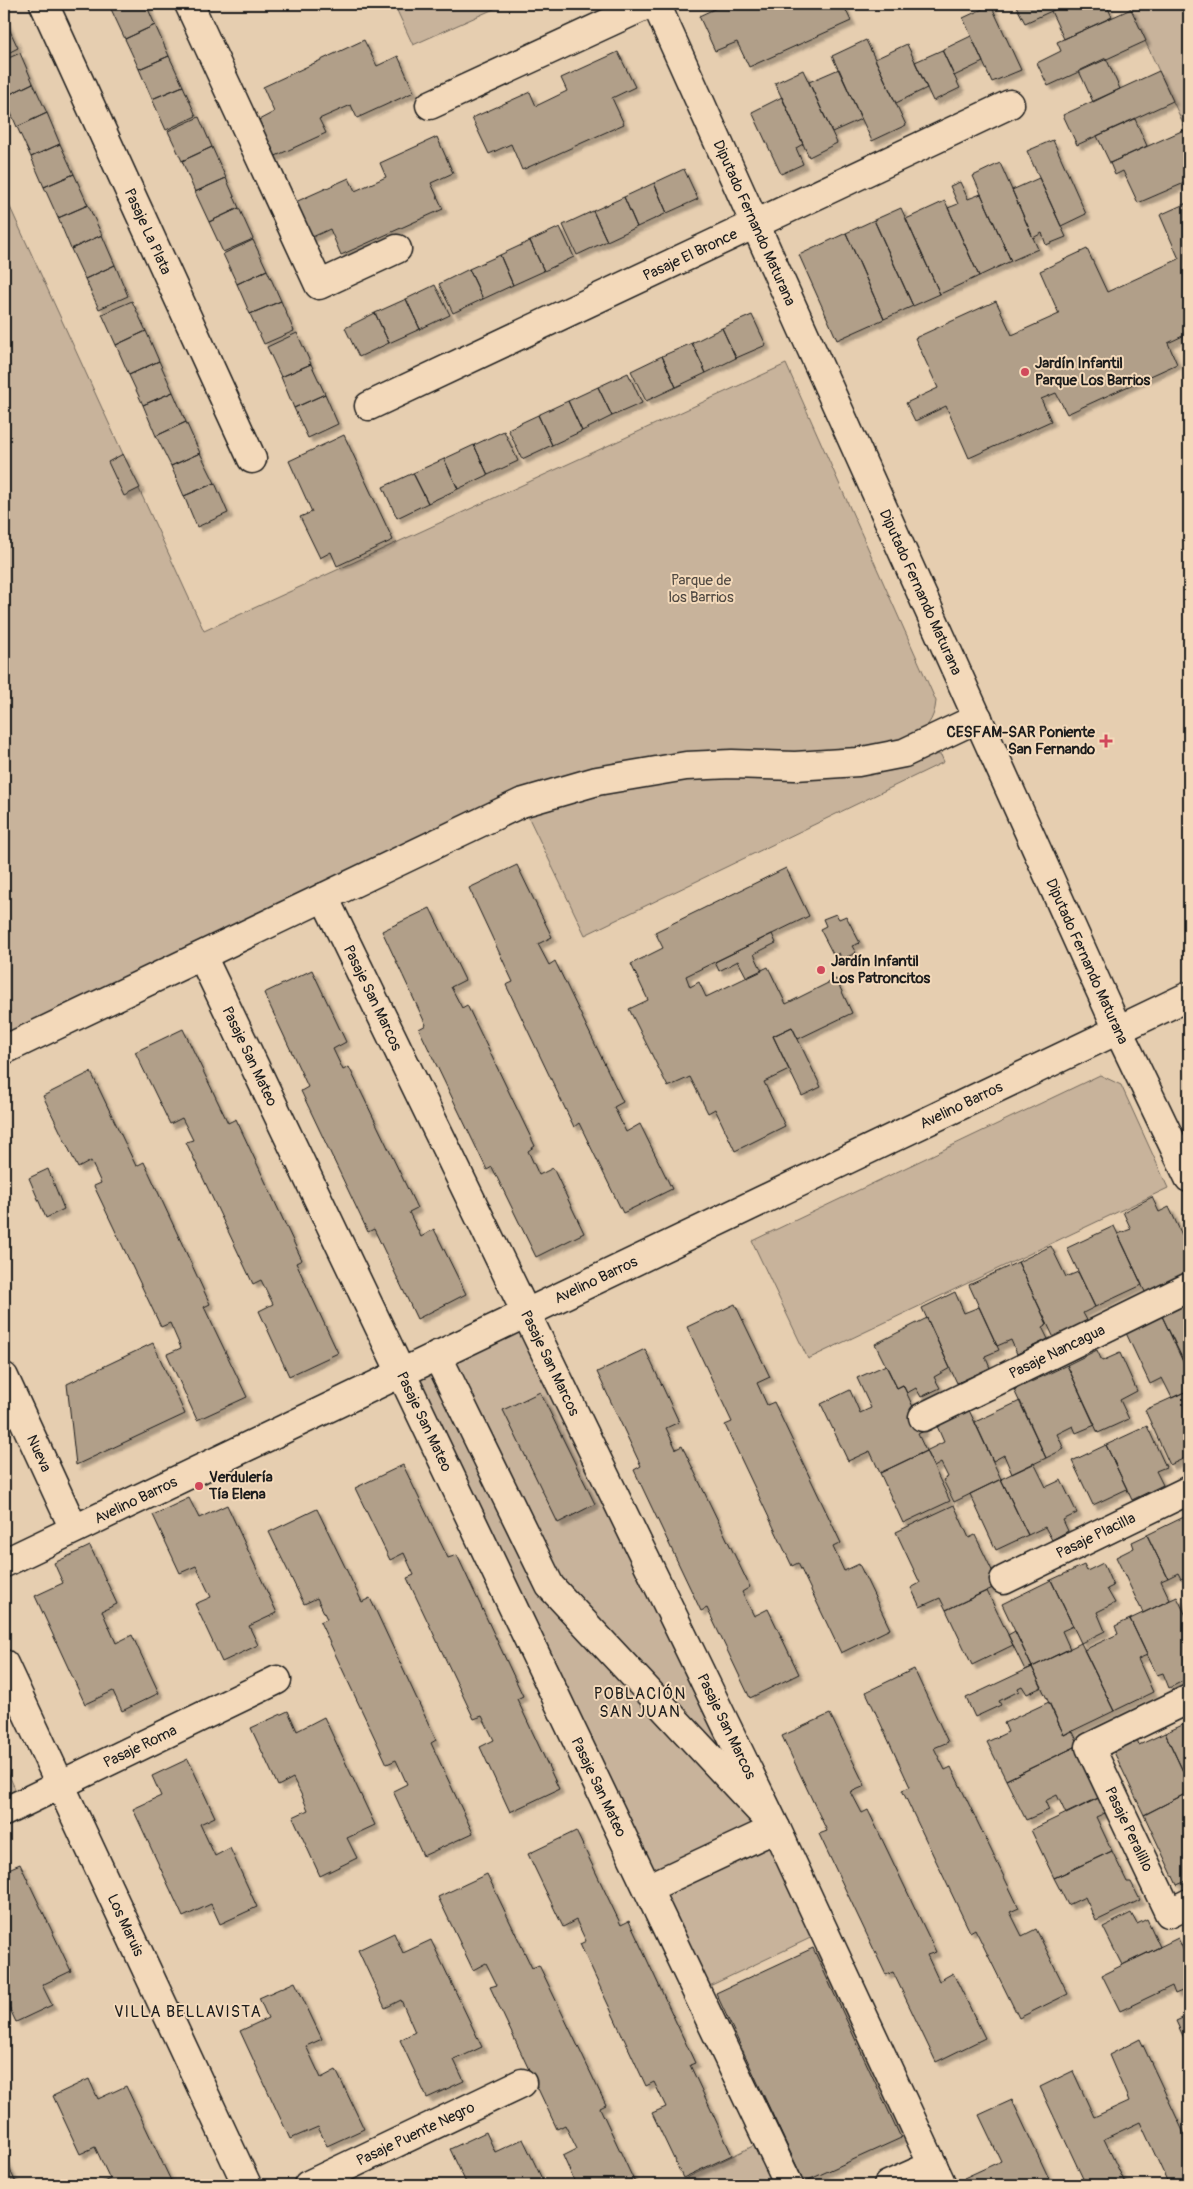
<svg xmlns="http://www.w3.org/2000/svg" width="1193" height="2189" viewBox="0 0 1193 2189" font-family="Pangolin,sans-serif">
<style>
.green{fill:#c8b39b;stroke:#72685c}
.building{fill:#b19f89;stroke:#1c1c1c;filter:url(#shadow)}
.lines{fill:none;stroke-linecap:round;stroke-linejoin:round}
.minor-casing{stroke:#1c1c1c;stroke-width:31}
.minor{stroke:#f3d9ba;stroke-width:28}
.poi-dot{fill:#d1495b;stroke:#f3d9ba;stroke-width:2}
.labels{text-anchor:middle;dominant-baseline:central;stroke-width:4;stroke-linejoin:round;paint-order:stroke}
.street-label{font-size:15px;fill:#1c1c1c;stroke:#f3d9ba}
.poi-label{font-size:15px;font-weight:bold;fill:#1c1c1c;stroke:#f3d9ba;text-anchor:start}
.park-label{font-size:15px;fill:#504942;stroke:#f3d9ba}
.neighbourhood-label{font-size:16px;letter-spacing:1px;fill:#1c1c1c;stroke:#f3d9ba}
</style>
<defs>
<filter id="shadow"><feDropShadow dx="4.5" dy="4.5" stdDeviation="1" flood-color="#0004"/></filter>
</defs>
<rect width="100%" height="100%" fill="#e6ceb0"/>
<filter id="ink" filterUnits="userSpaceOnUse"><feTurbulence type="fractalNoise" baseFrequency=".02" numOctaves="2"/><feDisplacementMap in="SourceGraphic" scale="10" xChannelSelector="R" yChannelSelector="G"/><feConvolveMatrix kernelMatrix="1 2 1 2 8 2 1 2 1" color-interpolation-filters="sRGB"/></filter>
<g filter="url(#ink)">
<!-- green -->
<path class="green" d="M394 4H505L413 45Z
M1128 4H1189V136Z
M4 194 204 631 786 364 936 701C933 740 898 742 867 749L633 764 4 1037Z
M933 754 941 755 944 762 585 935 527 814 569 801 653 782Z
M1100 1075 1121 1085 1168 1188 808 1359 752 1241Z
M526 1312 825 1931 697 1992 401 1373Z
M4 1764 16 1791 4 1797Z
M755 2145 774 2185H672Z"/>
<!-- building -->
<path class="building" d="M122 4H146L155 25 125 39 111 9Z
M725 4H843L851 21 749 67 737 42 715 51 699 16Z
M1015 4H1067L1025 23Z
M1067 4H1106L1112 17 1064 39 1051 11Z
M991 5 1021 70 992 82 963 18Z
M1131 9 1146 41 1048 86 1037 63 1061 51 1057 42Z
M4 18 18 48 4 55Z
M155 25 169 56 139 69 125 39Z
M971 36 983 62 954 76 942 50Z
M364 40 377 66 398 56 414 92 357 118 351 105 319 119 326 133 269 159 253 123 274 112 263 87Z
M866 40 906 125 872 141 832 56Z
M907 44 927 88 896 103 875 59Z
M942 50 960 88 933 101 915 62Z
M618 52 635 87 612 98 624 124 522 170 511 144 489 154 472 118 530 92 536 106 567 91 561 78Z
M20 53 33 83 4 97V60Z
M169 56 183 86 152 99 139 69Z
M1106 58 1120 89 1093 102 1079 71Z
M839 69 861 119 832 132 809 82Z
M803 70 837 143 809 157 775 83Z
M1159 71 1173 101 1077 145 1063 115Z
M33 83 47 113 17 127 4 97Z
M183 86 196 116 166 130 152 99Z
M782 97 803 144 796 148 803 164 781 174 752 112Z
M47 113 60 144 31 157 17 127Z
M199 117 212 147 182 161 168 131Z
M1135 119 1147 146 1110 163 1097 136Z
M1186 129 1189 136V181L1138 203 1123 171 1115 175 1110 163Z
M437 137 453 173 431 183 443 209 341 255 330 229 308 239 291 204 349 178 355 191 386 177 380 163Z
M1053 140 1086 214 1061 226 1027 151Z
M60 144 74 174 44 187 31 157Z
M212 147 226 178 195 192 182 161Z
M1000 163 1038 249 1011 261 973 176Z
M684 169 698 199 667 213 654 183Z
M74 174 88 205 58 218 44 187Z
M226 178 239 208 209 222 195 192Z
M1039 178 1066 237 1046 245 1042 233 1033 238 1012 190Z
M960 182 968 199 981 194 1011 261 979 276 948 208 958 204 950 186Z
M654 183 667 213 637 227 624 197Z
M624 197 637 227 607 241 593 211Z
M945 201 979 276 940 294 906 219Z
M1189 202V333L1168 343 1177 364 1067 414 1056 393 1041 399 1051 421 969 458 946 406 915 421 906 403 938 388 915 338 996 301 1012 335 1059 314 1040 271 1087 249 1107 292 1179 259 1160 215Z
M88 205 102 235 71 249 58 218Z
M239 208 253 239 223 252 209 222Z
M901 208 940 294 913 306 874 220Z
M593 211 607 241 577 255 563 225Z
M874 220 913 306 884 319 846 233Z
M560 227 574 257 544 271 530 241Z
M846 233 884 319 837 340 799 255Z
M102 235 115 265 85 279 71 249Z
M253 240 267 270 237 284 223 254Z
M530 241 544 271 513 285 500 255Z
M500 255 513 285 483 299 469 269Z
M115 265 128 296 99 309 85 279Z
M469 269 483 299 453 313 439 284Z
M267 270 281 301 250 314 237 284Z
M435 285 450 315 420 329 406 299Z
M406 299 420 329 389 343 375 313Z
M132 301 146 331 116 345 102 314Z
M281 301 294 331 264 344 250 314Z
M375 313 389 343 359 357 345 328Z
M752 315 766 345 736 358 722 328Z
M722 328 736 358 706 373 692 343Z
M146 331 159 361 129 375 116 345Z
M297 333 311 364 281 377 267 347Z
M692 343 706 373 676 387 662 356Z
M662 356 676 387 646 401 631 371Z
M159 361 173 392 143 405 129 375Z
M311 364 325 394 294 408 281 377Z
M628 373 642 403 612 416 598 387Z
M598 387 612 416 582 431 568 401Z
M173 392 186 422 156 436 143 405Z
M325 394 338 424 308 438 294 408Z
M568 401 582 431 552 445 538 415Z
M538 415 552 445 522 459 508 429Z
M186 422 200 453 171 466 156 436Z
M504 431 518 461 488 475 474 445Z
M344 435 393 540 337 566 331 552 320 558 300 517 312 512 289 461Z
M474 445 488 475 458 489 444 459Z
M200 453 215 483 184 496 171 466Z
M123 454 140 488 124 496 108 462Z
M444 459 458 489 428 503 413 473Z
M413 473 428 503 397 518 383 487Z
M215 483 228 513 197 527 184 496Z
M517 865 552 937 538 944 549 965 555 961 623 1102 614 1107 626 1132 640 1124 672 1189 623 1213 579 1123 574 1127 506 985 513 982 469 888Z
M786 868 809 916 686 976 690 987 699 982 706 997 768 967 786 1004 836 979 852 1013 798 1039 792 1027 773 1036 789 1070 764 1082 785 1126 735 1151 715 1109 708 1113 690 1077 668 1087 629 1009 648 1000 631 964 663 948 655 932Z
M430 908 465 980 451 987 462 1008 467 1005 535 1146 528 1151 539 1175 553 1168 584 1233 536 1257 492 1167 487 1170 419 1029 426 1025 382 931Z
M836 914 839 919 846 916 860 943 852 946 856 953 842 959 839 953 834 956 820 929 826 926 823 919Z
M772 934 776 943 754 954 762 971 747 978 738 961 719 971 715 962Z
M312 970 346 1042 333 1049 343 1070 349 1067 417 1208 409 1212 421 1237 434 1229 466 1294 417 1319 374 1229 368 1232 301 1091 308 1087 264 993Z
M792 1027 821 1087 802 1096 773 1036Z
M183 1029 228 1123 236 1119 302 1260 296 1263 338 1353 289 1376 259 1311 273 1304 261 1280 253 1284 186 1142 193 1140 182 1118 170 1124 135 1052Z
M91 1072 136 1166 144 1162 210 1304 204 1307 247 1397 197 1420 167 1354 181 1348 170 1323 161 1327 94 1186 101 1183 91 1161 78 1168 43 1096Z
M48 1169 64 1209 46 1218 29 1178Z
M1152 1197 1159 1212 1169 1207 1189 1250V1272L1146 1294 1118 1234 1131 1229 1123 1212Z
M1114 1226 1142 1285 1095 1307 1067 1248Z
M1051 1246 1066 1277 1078 1272 1095 1307 1083 1313 1088 1322 1054 1338 1018 1262Z
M1018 1262 1047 1324 1042 1327 1048 1339 1017 1354 1011 1340 997 1346 969 1285Z
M955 1292 964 1313 979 1307 999 1350 985 1356 990 1368 957 1383 922 1308Z
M735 1304 770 1377 757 1383 767 1405 774 1402 841 1543 833 1547 844 1571 859 1564 890 1629 841 1653 798 1563 792 1566 725 1425 732 1422 687 1327Z
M1188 1304 1189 1364 1186 1366 1162 1316Z
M1162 1316 1189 1375V1390L1172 1398 1162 1378 1150 1384 1126 1333Z
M927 1318 950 1368 934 1377 940 1388 921 1397 916 1388 907 1393 903 1385 897 1388 875 1344Z
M153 1343 185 1414 76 1465 67 1384Z
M645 1349 679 1422 666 1428 676 1449 682 1446 750 1587 742 1592 754 1616 768 1609 799 1674 750 1698 707 1608 701 1611 634 1470 641 1466 597 1372Z
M1097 1350 1102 1361 1120 1353 1137 1391 1120 1400 1129 1419 1098 1433 1067 1365Z
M886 1365 897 1388 903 1385 924 1431 918 1434 926 1451 880 1473 870 1451 848 1461 821 1404 850 1390 860 1413 871 1408 857 1378Z
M1067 1365 1095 1425 1076 1433 1073 1426 1057 1434 1064 1449 1046 1458 1014 1390Z
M1189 1390V1456L1170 1465 1145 1410Z
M540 1392 595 1504 558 1523 503 1410Z
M1020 1401 1046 1458 1012 1474 1004 1455 993 1461 975 1422Z
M969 1410 1001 1479 954 1502 943 1480 948 1477 941 1463 934 1467 926 1451 944 1442 937 1426Z
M1147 1426 1166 1467 1156 1471 1163 1485 1132 1500 1106 1445Z
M1106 1445 1127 1489 1093 1505 1072 1461Z
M926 1451 950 1501 903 1523 880 1473Z
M1034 1463 1046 1487 1061 1480 1077 1513 1063 1520 1068 1531 1052 1540 1045 1527 1028 1535 1001 1479Z
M403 1465 448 1558 457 1555 523 1696 517 1699 559 1789 510 1812 480 1747 494 1740 482 1716 474 1719 407 1578 414 1575 404 1553 390 1560 355 1488Z
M1001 1479 1028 1535 996 1550 970 1494Z
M189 1498 199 1518 227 1505 277 1613 249 1626 258 1645 222 1662 195 1604 211 1597 196 1566 180 1573 153 1515Z
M954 1505 969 1538 975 1535 999 1585 946 1610 940 1598 920 1607 911 1588 920 1583 896 1532Z
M317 1509 362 1602 370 1598 436 1740 431 1743 473 1833 423 1856 393 1791 407 1784 396 1760 387 1764 320 1622 327 1619 317 1598 304 1604 269 1532Z
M1188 1515 1189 1568 1184 1570 1188 1576 1181 1579 1178 1573 1168 1578 1147 1535Z
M1147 1535 1168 1578 1161 1581 1170 1600 1143 1613 1116 1557 1134 1548 1132 1542Z
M90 1546 117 1604 102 1611 116 1643 132 1635 159 1693 122 1711 113 1691 85 1704 35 1596 63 1583 54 1563Z
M1103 1563 1113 1586 1107 1589 1115 1603 1097 1612 1105 1631 1081 1643 1051 1580 1084 1565 1087 1571Z
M1051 1580 1073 1626 1062 1631 1070 1649 1032 1667 1002 1604Z
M987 1591 1013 1645 972 1665 946 1610Z
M1177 1597 1189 1622V1678L1169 1688 1163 1673 1157 1675 1130 1619Z
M1130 1619 1147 1655 1138 1659 1153 1692 1114 1711 1084 1650 1118 1634 1115 1626Z
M1015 1631 1032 1667 1025 1670 1008 1635Z
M1081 1643 1114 1711 1064 1735 1032 1667Z
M1032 1667 1042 1687 1027 1694 1022 1686 1018 1688 1019 1691 999 1701 1001 1705 975 1717 966 1698Z
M914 1669 948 1742 934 1748 945 1770 951 1767 1019 1908 1010 1912 1022 1936 1036 1929 1068 1994 1019 2018 975 1929 970 1932 902 1790 910 1787 866 1692Z
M1049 1702 1064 1735 1072 1730 1079 1745 1006 1780 987 1742 1008 1732 1004 1723Z
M288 1711 297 1731 324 1717 375 1825 347 1838 357 1858 320 1876 293 1817 308 1810 301 1794 293 1778 278 1786 251 1728Z
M830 1714 865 1786 851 1792 862 1813 868 1810 936 1952 927 1955 939 1981 953 1973 985 2038 936 2062 893 1972 886 1975 819 1834 827 1831 782 1736Z
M1189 1722V1784L1165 1733Z
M1165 1733 1189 1784V1792L1144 1815 1113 1750 1137 1739 1139 1745Z
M1079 1745 1103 1796 1066 1814 1057 1795 1045 1801 1049 1810 1026 1820 1006 1780Z
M188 1759 215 1817 200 1824 215 1856 230 1848 257 1907 220 1924 211 1904 183 1917 133 1809 161 1796 152 1776Z
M1189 1792V1880L1177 1885 1144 1815Z
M1098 1798 1105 1813 1096 1817 1112 1851 1054 1878 1031 1830Z
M576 1831 621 1925 629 1921 695 2063 690 2065 732 2155 683 2178 652 2113 666 2107 654 2082 646 2086 580 1944 586 1941 576 1920 563 1927 528 1854Z
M1112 1851 1127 1882H1131L1140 1900 1096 1921 1085 1897 1068 1905 1054 1878Z
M20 1864 71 1971 42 1985 52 2005 16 2022 4 1997V1871Z
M487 1874 532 1968 539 1965 606 2105 600 2108 636 2185H576L563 2156 577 2149 565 2125 557 2129 490 1987 497 1985 486 1963 473 1970 438 1897Z
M1131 1913 1137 1924 1147 1919 1160 1947 1122 1965 1103 1927Z
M1189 1932V1947L1183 1935Z
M394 1933 403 1953 431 1940 482 2047 454 2060 464 2081 427 2098 400 2040 415 2032 401 2000 385 2008 358 1950Z
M1178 1938 1189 1962V1988L1175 1994 1172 1986 1120 2011 1102 1975Z
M813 1948 901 2138 804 2182 716 1993Z
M295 1982 322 2039 306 2046 321 2078 336 2070 364 2129 327 2146 318 2127 290 2139 240 2031 268 2018 259 1998Z
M1189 2015V2049L1176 2021Z
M1140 2039 1189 2144V2185H1169L1140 2122 1104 2139 1126 2185H1086L1040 2087 1073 2071 1094 2117 1129 2101 1109 2055Z
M89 2079 98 2099 126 2086 173 2185H96L110 2179 95 2147 80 2154 53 2096Z
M1012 2100 1052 2185H1012L1011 2183 1006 2185H968L964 2178 1001 2161 979 2115Z
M486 2132 495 2152 523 2139 545 2185H467L450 2149Z
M4 2157 17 2185H4Z"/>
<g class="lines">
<defs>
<g id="minor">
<path id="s1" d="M44 4 252 459"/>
<path d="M189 4 319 285 397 249"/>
<path id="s2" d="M656 4 1118 1030 1189 1178"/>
<path d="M430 105 649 4"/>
<path id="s3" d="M369 406 1010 104"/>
<path id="s4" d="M324 897 776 1828 648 1888"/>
<path id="s5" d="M202 956 789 2185"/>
<path d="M4 1050 521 803 597 781 686 766 732 764 795 766 858 762 904 753 978 718"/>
<path d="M437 1355 550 1586 776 1828 942 2185"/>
<path id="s6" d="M4 1377 74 1529"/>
<path id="s7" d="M923 1417 1189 1287"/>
<path id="s8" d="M4 1563 1189 996"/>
<path id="s9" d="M1004 1580 1189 1490"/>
<path id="s10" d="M4 1664 247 2185"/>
<path id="s11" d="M1189 1699 1090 1747 1169 1913 1189 1903"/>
<path id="s12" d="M4 1812 277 1680"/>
<path id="s13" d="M308 2185 522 2083"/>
<path d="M888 2185 933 2165"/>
</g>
</defs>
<!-- minor casing -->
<use href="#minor" class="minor-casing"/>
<!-- minor -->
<use href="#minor" class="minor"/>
</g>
</g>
<!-- markers -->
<g class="poi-dot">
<circle cx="1025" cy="372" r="5"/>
<path d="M1103.5 733.5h5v5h5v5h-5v5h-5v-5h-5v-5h5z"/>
<circle cx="821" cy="970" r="5"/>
<circle cx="199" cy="1486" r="5"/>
</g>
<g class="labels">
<!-- street labels -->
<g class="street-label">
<text stroke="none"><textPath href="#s2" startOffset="240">Diputado Fernando Maturana</textPath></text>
<text stroke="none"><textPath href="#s1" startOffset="250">Pasaje La Plata</textPath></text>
<text stroke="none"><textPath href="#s3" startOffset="355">Pasaje El Bronce</textPath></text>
<text stroke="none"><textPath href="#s2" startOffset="645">Diputado Fernando Maturana</textPath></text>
<text stroke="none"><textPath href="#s2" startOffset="1050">Diputado Fernando Maturana</textPath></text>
<text stroke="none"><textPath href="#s4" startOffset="112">Pasaje San Marcos</textPath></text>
<text stroke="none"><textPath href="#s5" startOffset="111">Pasaje San Mateo</textPath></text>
<text stroke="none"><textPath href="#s8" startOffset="1061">Avelino Barros</textPath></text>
<text stroke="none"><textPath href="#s8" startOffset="656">Avelino Barros</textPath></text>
<text stroke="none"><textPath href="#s7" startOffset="149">Pasaje Nancagua</textPath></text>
<text stroke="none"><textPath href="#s4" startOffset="518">Pasaje San Marcos</textPath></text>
<text stroke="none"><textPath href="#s5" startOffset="516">Pasaje San Mateo</textPath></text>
<text stroke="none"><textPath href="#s6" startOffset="84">Nueva</textPath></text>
<text stroke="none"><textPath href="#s8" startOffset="146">Avelino Barros</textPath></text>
<text stroke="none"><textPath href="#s9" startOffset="102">Pasaje Placilla</textPath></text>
<text stroke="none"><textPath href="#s4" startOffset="922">Pasaje San Marcos</textPath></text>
<text stroke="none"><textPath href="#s12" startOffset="151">Pasaje Roma</textPath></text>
<text stroke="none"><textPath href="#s5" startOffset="921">Pasaje San Mateo</textPath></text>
<text stroke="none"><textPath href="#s11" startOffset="201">Pasaje Peralillo</textPath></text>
<text stroke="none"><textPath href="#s10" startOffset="288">Los Maruis</textPath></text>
<text stroke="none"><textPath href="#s13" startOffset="119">Pasaje Puente Negro</textPath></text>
</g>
<!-- poi labels -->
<g class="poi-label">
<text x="1035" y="363">Jardín Infantil<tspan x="1035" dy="17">Parque Los Barrios</tspan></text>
<text x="1095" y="732" text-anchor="end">CESFAM-SAR Poniente<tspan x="1095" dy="17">San Fernando</tspan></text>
<text x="831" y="961">Jardín Infantil<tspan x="831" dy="17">Los Patroncitos</tspan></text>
<text x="209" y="1477">Verdulería<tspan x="209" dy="17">Tía Elena</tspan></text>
</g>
<!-- park labels -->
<g class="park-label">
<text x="701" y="580">Parque de<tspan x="701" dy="17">los Barrios</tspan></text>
</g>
<!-- neighbourhood labels -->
<g class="neighbourhood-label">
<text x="640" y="1694">POBLACIÓN<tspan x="640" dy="18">SAN JUAN</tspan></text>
<text x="188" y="2012">VILLA BELLAVISTA</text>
</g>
</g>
<!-- margin -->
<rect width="1193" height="2189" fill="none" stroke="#f3d9ba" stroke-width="20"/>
<rect x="10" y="10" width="1173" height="2169" fill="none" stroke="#1c1c1c" stroke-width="2" filter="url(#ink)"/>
</svg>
